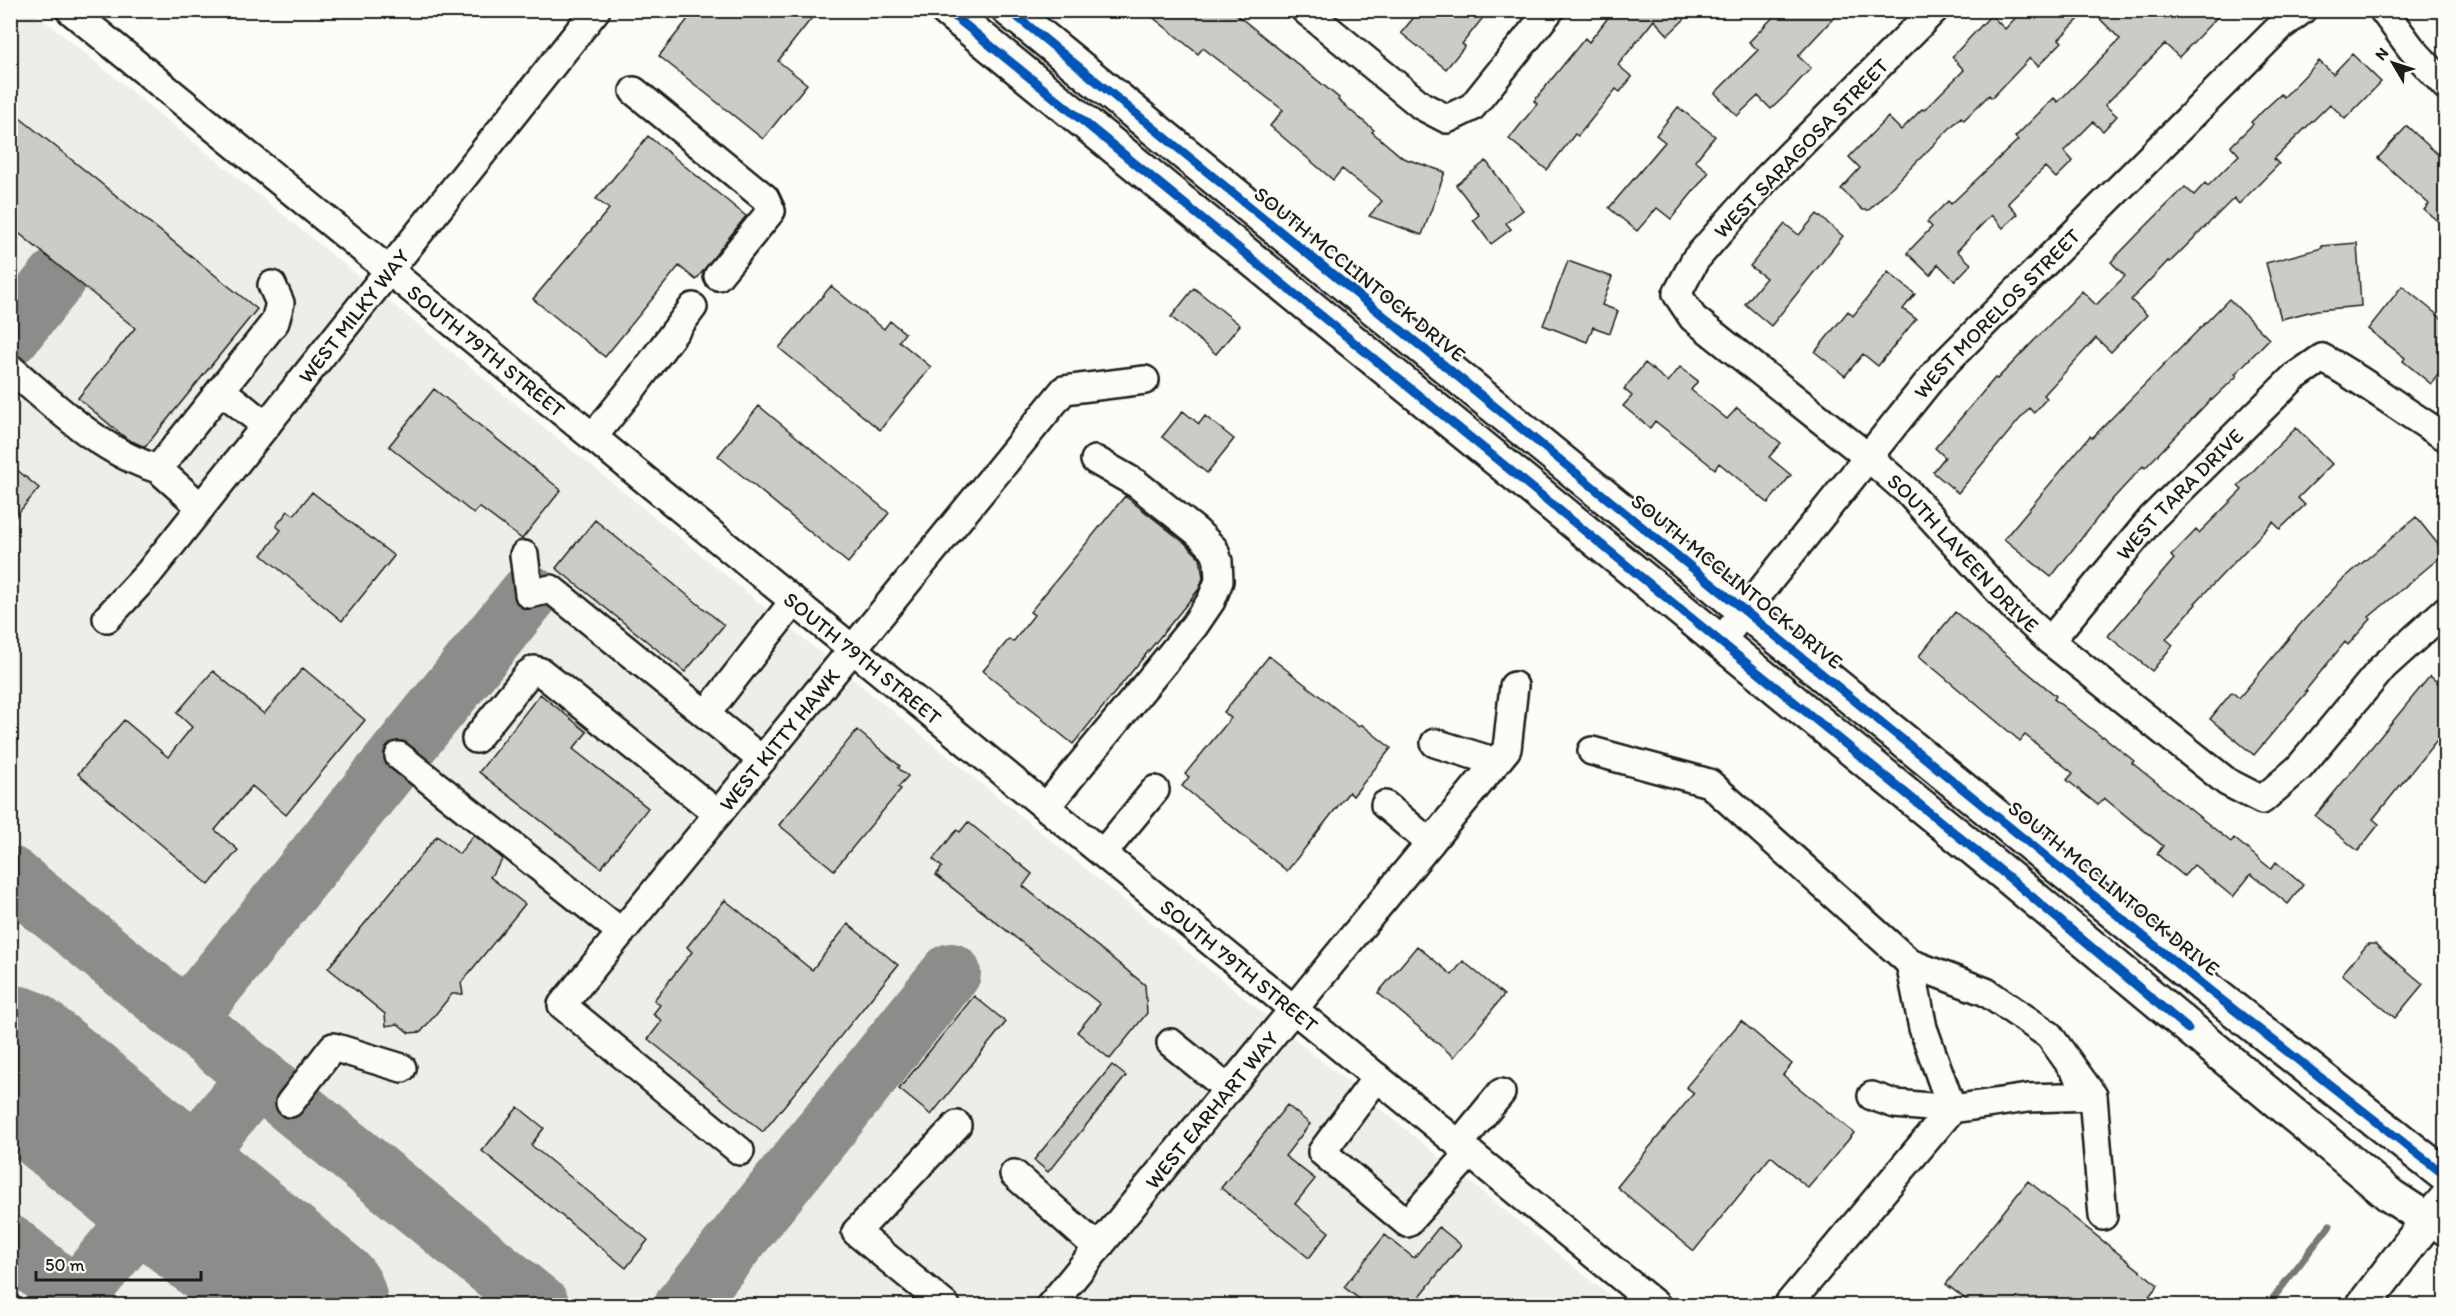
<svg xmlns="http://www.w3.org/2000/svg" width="2456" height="1316" viewBox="0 0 2456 1316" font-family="Itim,sans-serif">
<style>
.built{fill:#eeede9}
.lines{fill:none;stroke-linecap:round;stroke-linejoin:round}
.stream{stroke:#797876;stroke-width:7}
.taxiway{stroke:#8c8c8a;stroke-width:60}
.runway{stroke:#8c8c8a;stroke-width:148}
.building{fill:#cccbc8;stroke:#1c1c1c;stroke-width:1.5}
.minor-casing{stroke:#1c1c1c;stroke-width:32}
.major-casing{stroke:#1c1c1c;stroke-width:38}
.highway-casing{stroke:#1c1c1c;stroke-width:38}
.minor{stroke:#fdfcf7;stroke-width:27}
.major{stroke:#fdfcf7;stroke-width:33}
.highway{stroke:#fdfcf7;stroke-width:33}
.cycleway-casing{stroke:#fdfcf7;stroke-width:13}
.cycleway{stroke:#0057b8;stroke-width:9}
.labels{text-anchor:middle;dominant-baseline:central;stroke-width:4.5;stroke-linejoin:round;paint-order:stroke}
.street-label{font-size:21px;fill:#1c1c1c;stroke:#fdfcf7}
</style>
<rect width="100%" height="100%" fill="#fdfcf7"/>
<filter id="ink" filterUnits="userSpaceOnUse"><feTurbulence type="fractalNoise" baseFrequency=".0167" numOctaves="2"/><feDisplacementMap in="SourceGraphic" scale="12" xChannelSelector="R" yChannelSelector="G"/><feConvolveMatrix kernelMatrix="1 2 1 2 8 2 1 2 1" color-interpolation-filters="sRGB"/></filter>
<g filter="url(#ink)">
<!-- built -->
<path class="built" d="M10 11H33L1621 1305H11Z"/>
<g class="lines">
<!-- stream -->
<path class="stream" d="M2267 1306 2330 1225"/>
<!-- taxiway -->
<path class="taxiway" d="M10 336 57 278
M10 876 540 1306
M186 1019 529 594
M10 1245 85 1306
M75 1298 258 1077
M684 1306 951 973"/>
<!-- runway -->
<path class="runway" d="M10 1059 314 1306"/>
</g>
<!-- building -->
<path class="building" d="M695 10H818L778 61 807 84 763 139 659 56Z
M1144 10H1231L1339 98 1338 100 1374 130 1372 132 1403 158 1445 172 1422 235 1369 216 1382 201 1342 169 1333 180 1270 126 1283 110 1203 48 1198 54Z
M1420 10H1489L1462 44 1465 46 1446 69 1401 33Z
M1614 10H1694L1668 35 1654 20 1618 65 1632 77 1620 92 1616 89 1578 136 1575 134 1547 170 1509 139 1537 104 1534 101 1585 38 1589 42Z
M1780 10H1841L1798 56 1811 68 1787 94 1771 109 1758 96 1737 116 1715 93 1758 50 1749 42Z
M2023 10H2088L2059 39 2062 42 2038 66 2030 58 1992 98 1989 95 1964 120 1961 117 1869 210H1863L1841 189 1860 168 1849 157 1888 117 1901 130 1922 109 1924 110 1964 70 1952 57 1991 15 2005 29Z
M2091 10H2224L2179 57 2165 44 2105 105 2117 116 2103 131 2093 122 2064 151 2073 161 2056 178 2045 167 2008 203 2018 214 2003 228 1991 215 1957 251 1971 264 1955 281 1938 264 1930 275 1907 253 1932 227 1927 222 1948 201 1951 204 2018 140 2015 137 2054 98 2058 102 2120 39Z
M2352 54 2381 82 2345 119 2330 104 2274 159 2279 164 2239 204 2234 198 2170 262 2168 261 2131 300 2147 315 2111 352 2096 338 2044 395 2047 398 2034 413 2029 408 1958 493 1933 472 1945 457 1935 448 1995 378 1997 379 2082 291 2096 305 2125 276 2111 262 2138 234 2185 187 2194 195 2205 183 2208 186 2239 155 2231 146 2253 124 2251 122 2281 94 2284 97 2319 61 2333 74Z
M1678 107 1715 136 1695 161 1709 172 1671 219 1657 208 1637 231 1609 208 1665 142 1656 135Z
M10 110 257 309 145 447 127 439 78 398 135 328 10 226Z
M2407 126 2445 161V227L2424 210 2429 204 2378 158Z
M648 136 746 216 696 280 679 266 605 357 533 299 609 209 596 199Z
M1486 161 1523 210 1506 223 1511 229 1491 244 1473 220 1479 215 1456 185Z
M1817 214 1843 236 1771 326 1745 304 1766 278 1750 266 1785 224 1799 235Z
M2357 243 2361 306 2317 310 2281 319 2266 263 2322 248V246Z
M1568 261 1612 277 1602 305 1618 311 1610 333 1593 327 1587 342 1543 325Z
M1888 272 1915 294 1903 309 1916 319 1878 366 1863 354 1845 376 1815 352 1848 311 1853 316Z
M831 286 884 329 890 321 905 333 899 341 931 367 880 430 779 348Z
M2402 286 2445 321V366L2431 384 2403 361 2405 358 2368 329Z
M1194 288 1240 325 1216 354 1171 317Z
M2229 299 2269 339 2235 374 2237 376 2212 400 2211 399 2145 468 2143 466 2110 502 2051 577 2004 539 2090 436 2092 438Z
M1645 363 1668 382 1680 367 1698 381 1691 390 1727 419 1737 408 1781 443 1769 457 1791 475 1768 503 1719 463 1715 469 1655 421 1650 428 1623 406 1632 396 1624 389Z
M434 389 561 490 522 539 479 507 474 514 389 446Z
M759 406 889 513 848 563 718 456Z
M1183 411 1199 424 1205 416 1234 439 1207 473 1162 437Z
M2296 428 2332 464 2298 498 2305 505 2280 529 2273 522 2195 603 2196 604 2166 639 2173 645 2152 671 2108 636 2174 559 2171 556 2196 530 2199 533 2242 490 2238 486Z
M10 464 39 488 10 523Z
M312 492 394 556 342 621 262 555 281 530 276 526 288 511 294 515Z
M1125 496 1186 544 1200 558 1203 578 1199 589 1073 744 1042 719 1043 718 983 671 1009 639 1013 642 1034 615 1030 612Z
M2416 517 2445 553 2369 617 2371 619 2348 645 2345 642 2305 691 2307 692 2254 755 2210 719 2232 692 2239 698 2302 622 2341 581Z
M595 520 724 625 685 672 556 568Z
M1955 612 2056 696 2054 699 2102 737 2103 736 2134 761 2132 763 2231 842 2234 838 2271 869 2276 862 2303 885 2288 904 2251 874 2233 897 2194 865 2184 876 2157 854 2163 846 2104 798 2098 805 2067 780 2073 773 2025 735 2020 741 1919 656Z
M1269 656 1359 727 1361 724 1391 748 1353 796 1349 792 1287 871 1182 786 1189 777 1185 774 1231 718 1224 712Z
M303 668 365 720 286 815 252 786 215 830 238 850 209 885 78 774 124 720 168 757 192 727 177 713 213 671 264 714Z
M2430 676 2445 689V730L2373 819 2379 824 2358 851 2315 816Z
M540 694 587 732 573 749 648 808 601 868 479 772Z
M857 730 900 766 898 768 908 776 898 787 901 789 834 870 779 825Z
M968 822 1032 874 1023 886 1145 985 1147 1013 1110 1059 1077 1032 1100 1004 936 875 942 867 933 859 957 830 960 832Z
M474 835 503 859 490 877 525 904 461 983 463 994H452L421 1032 409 1033 398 1024 386 1026 385 1014 328 968 437 836 459 854Z
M725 900 812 970 848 924 898 965 763 1132 648 1039 662 1021 653 1014 660 1005 654 1000 692 952 687 947Z
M2368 944H2375L2423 984 2395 1018 2342 974Z
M1417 946 1452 975 1463 961 1504 995 1454 1057 1378 993Z
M974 996 1006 1022 931 1115 899 1089Z
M1741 1021 1792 1064 1783 1075 1854 1133 1808 1188 1771 1156 1694 1251 1617 1187 1694 1093 1686 1087Z
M1112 1065 1126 1076 1048 1172 1034 1160Z
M1287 1105 1310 1124 1285 1156 1315 1179 1295 1204 1329 1232 1309 1258 1221 1188Z
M518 1107 544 1128 531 1145 648 1240 626 1268 482 1151Z
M2028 1181 2158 1285 2142 1305H1973L1946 1284Z
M1439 1227 1461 1245 1413 1305H1367L1344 1287 1385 1235 1414 1258Z"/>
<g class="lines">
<defs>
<g id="minor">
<path id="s1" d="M70 10 1657 1306"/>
<path d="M1305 10 1422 106 1447 119 1472 107 1550 10"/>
<path id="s2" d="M1934 10 1765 180 1695 260 1677 294 1693 318 1868 457 1908 492 2015 609 2050 641 2227 782 2262 800 2299 768 2383 667 2446 610"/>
<path d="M2383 10 2411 48 2446 86"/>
<path d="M634 91 765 198 771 211 718 276"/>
<path d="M10 368C55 406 101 452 158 469L275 322 280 303 272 285"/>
<path d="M221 390 266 426"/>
<path d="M593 437 634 386 693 307"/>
<path d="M158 469 201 507"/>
<path d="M524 555 529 594 551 589 762 760"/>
<path id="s3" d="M107 618 148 574 596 10"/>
<path id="s4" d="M2050 641 2152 518 2293 378 2322 358C2366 381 2403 412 2446 437"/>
<path id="s5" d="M1720 642 1938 370 2280 27 2302 10"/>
<path d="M706 714 794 601"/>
<path d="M476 739 528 674 534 670 541 672 718 814"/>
<path d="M1435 743 1496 762"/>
<path d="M1592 751 1709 783 1910 963 1986 992 2049 1035 2093 1096 2028 1098 1952 1109 1895 1104 1872 1096"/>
<path d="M399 756 621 932"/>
<path d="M1385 805 1430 843"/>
<path d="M1046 807 1194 626 1211 601 1219 581 1218 561 1214 549 1197 532 1137 484 1095 460"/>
<path d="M1103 853 1155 790"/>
<path d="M1910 963 1923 1028 1952 1109"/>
<path d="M1171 1043 1228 1089"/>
<path d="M1377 1077 1322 1152 1407 1223 1470 1153"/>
<path d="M2093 1096 2103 1216"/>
<path d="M290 1103 333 1047 402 1068"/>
<path d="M1459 1144 1501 1093"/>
<path id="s6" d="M740 1151 562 1005 1064 390 1145 380"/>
<path d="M1014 1174 1098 1248"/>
<path d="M2428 1220 2446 1232"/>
<path d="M946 1306 856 1232 957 1125"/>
<path id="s7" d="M1050 1306 1507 749 1514 686"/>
<path d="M1787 1306 1952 1109"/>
</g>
<path id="major" d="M947 10 2012 880 2391 1196 2428 1220 2446 1199
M1009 10 2214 994 2446 1176"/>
<path id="highway" d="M2363 1306 2428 1220"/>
</defs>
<!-- minor casing -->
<use href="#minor" class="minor-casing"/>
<!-- major casing -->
<use href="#major" class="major-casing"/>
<!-- highway casing -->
<use href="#highway" class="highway-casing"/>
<!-- minor -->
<use href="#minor" class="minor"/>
<!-- major -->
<use href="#major" class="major"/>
<!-- highway -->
<use href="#highway" class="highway"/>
<defs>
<path id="cycleway" d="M947 10 2012 880 2188 1029
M1009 10 2214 994 2446 1176"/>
</defs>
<!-- cycleway casing -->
<use href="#cycleway" class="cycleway-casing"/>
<!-- cycleway -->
<use href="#cycleway" class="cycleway"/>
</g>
</g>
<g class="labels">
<!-- street labels -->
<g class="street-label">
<text transform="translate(1801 148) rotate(-46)">WEST SARAGOSA STREET</text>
<text transform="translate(1360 274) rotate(39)">SOUTH MCCLINTOCK DRIVE</text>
<text stroke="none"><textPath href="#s5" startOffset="430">WEST MORELOS STREET</textPath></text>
<text stroke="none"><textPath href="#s3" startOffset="390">WEST MILKY WAY</textPath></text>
<text stroke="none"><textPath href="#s1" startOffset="538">SOUTH 79TH STREET</textPath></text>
<text stroke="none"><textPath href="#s4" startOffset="196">WEST TARA DRIVE</textPath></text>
<text stroke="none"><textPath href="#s2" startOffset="772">SOUTH LAVEEN DRIVE</textPath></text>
<text transform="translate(1737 581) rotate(39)">SOUTH MCCLINTOCK DRIVE</text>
<text stroke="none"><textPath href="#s1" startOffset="1024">SOUTH 79TH STREET</textPath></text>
<text stroke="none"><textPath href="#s6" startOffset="573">WEST KITTY HAWK</textPath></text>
<text transform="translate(2114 888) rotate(39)">SOUTH MCCLINTOCK DRIVE</text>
<text stroke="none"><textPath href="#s1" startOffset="1510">SOUTH 79TH STREET</textPath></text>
<text stroke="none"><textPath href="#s7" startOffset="254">WEST EARHART WAY</textPath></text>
</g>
</g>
<!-- margin -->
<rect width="2456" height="1316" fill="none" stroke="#fdfcf7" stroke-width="36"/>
<rect x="18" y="18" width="2420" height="1280" fill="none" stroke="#1c1c1c" stroke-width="2" filter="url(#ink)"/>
<!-- north arrow -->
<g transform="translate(2393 63) rotate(309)" stroke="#fdfcf7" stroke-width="4.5" paint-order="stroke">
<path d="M0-4.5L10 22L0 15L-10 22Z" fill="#1c1c1c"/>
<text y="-9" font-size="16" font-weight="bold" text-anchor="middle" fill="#1c1c1c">N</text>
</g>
<!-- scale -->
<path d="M36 1271v9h165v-9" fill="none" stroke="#1c1c1c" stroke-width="3"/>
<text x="45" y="1271" font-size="18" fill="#1c1c1c" stroke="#fdfcf7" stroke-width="4.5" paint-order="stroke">50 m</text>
</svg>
